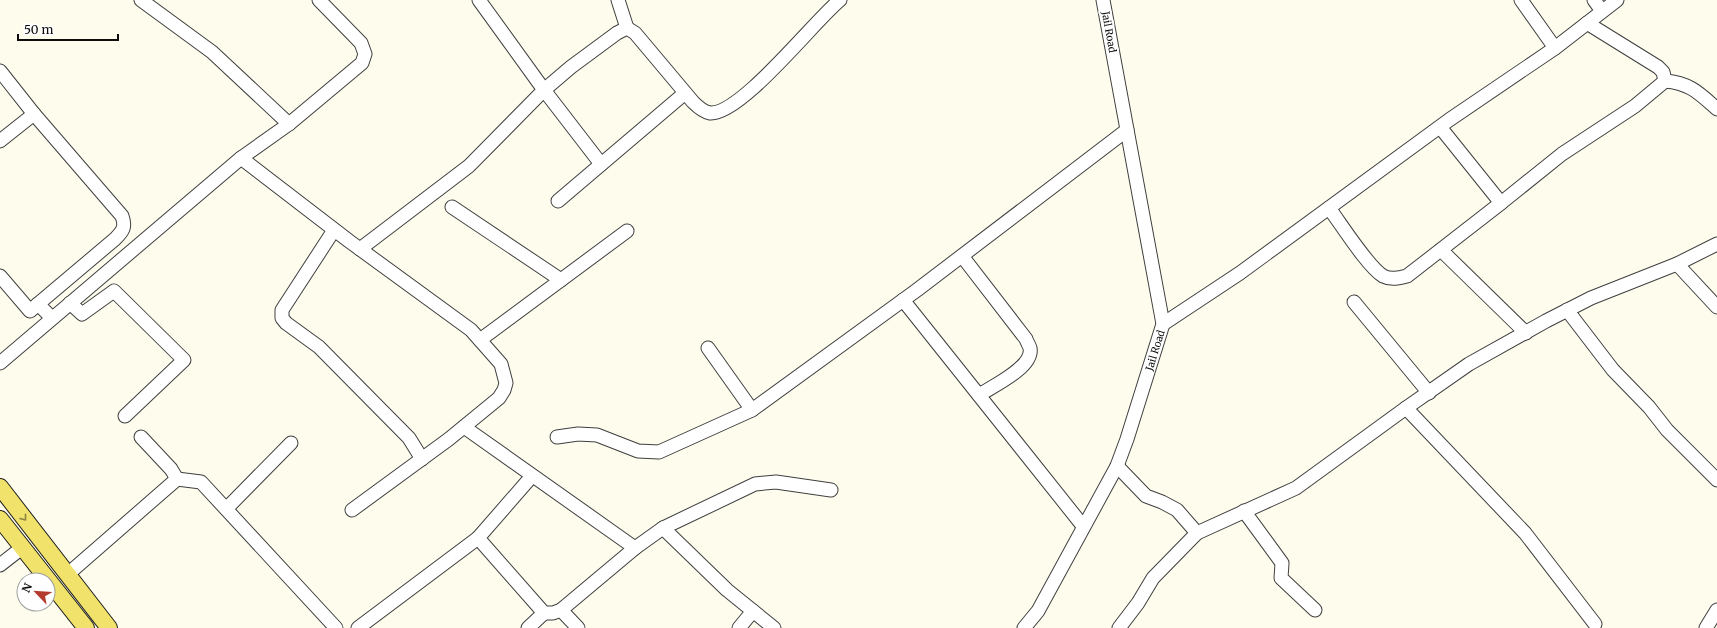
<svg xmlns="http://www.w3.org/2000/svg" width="1717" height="628" viewBox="0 0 1717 628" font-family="Merriweather,serif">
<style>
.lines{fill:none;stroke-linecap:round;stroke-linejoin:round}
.minor-casing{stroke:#3f3f3f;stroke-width:15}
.major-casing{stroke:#1d1d1d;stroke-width:18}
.minor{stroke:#fff;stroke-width:13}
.major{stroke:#f0e26b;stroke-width:16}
.oneway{stroke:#898240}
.labels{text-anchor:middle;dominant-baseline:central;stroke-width:4;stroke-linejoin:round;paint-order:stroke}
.street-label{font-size:10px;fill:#0c0c0c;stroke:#fff}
</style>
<rect width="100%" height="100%" fill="#fefded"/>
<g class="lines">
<defs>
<g id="minor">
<path d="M141 0 212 52 289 124 241 158"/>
<path d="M479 0 544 90 601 164"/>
<path d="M618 0 627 28"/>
<path d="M1521 0 1555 48"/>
<path d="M1594 0 1602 11"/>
<path d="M0 71 34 114 122 216C126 227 123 231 115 239L38 304"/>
<path d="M1665 81C1690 83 1699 93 1717 109"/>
<path d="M289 124 362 63 365 54 361 43 319 0"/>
<path d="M1440 127 1501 203 1562 154 1635 106 1665 81 1663 72 1658 67 1587 23"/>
<path d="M0 141 34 114"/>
<path d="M558 201 685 93"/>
<path d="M452 207 561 280"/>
<path d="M1329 208C1341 224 1368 267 1383 276 1391 280 1399 278 1407 276L1501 203"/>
<path d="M334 230 282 310V318L286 323 319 347 409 438 422 459"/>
<path d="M360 249 469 166 544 90 571 67 617 33 627 28 635 33 693 102C697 106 703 112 710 113 741 115 815 20 840 0"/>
<path d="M1441 250 1526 333"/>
<path d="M962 256 1026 339C1027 342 1029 345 1030 348 1034 367 993 386 979 395"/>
<path d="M1677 264 1717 307"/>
<path d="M0 276 30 311 38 304 52 318"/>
<path d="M903 300 1083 526"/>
<path d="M1354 302 1429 393"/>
<path d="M70 303 82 314 114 291 184 360 125 416"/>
<path d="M1567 310 1613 370 1649 407 1667 430 1717 480"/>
<path d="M1163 324 1240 273 1449 120 1555 48 1617 0"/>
<path d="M480 340 627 231"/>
<path d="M708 348 752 410 917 290 1127 130"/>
<path d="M0 363 241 158 349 241 471 330 501 364 506 383 504 390 499 398 449 439 352 510"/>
<path d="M1406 408 1525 533 1595 624"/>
<path d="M464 427 635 548 663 528 727 590 774 628"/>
<path d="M557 437 578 434 597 435 638 451 659 452 752 410"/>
<path d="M1117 466 1146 496 1162 502 1177 510 1197 533 1153 578 1138 603 1119 628"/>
<path d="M177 479 201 482 336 628"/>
<path d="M227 508 291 443"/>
<path d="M1244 511 1282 563 1281 578 1315 610"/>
<path d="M663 528 755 484 776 482 831 490"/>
<path d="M1197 533 1296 488 1406 408 1469 364 1546 321 1591 298 1677 264 1717 244"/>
<path d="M478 538 544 613H553L561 610 635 548"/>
<path d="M0 565 23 547"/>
<path d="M68 574 177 479 171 469 141 437"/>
<path d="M561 610 578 628"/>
<path d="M358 628 478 538 532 476"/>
<path d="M528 628 544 613"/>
<path d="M739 628 753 611"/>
<path id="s1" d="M1024 628 1038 611 1117 466 1127 439 1163 324 1103 0"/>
<path d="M1706 628 1717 610"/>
</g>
<path id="major" d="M0 487 109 628
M0 519 86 628"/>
</defs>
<!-- minor casing -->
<use href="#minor" class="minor-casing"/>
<!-- major casing -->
<use href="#major" class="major-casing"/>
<!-- minor -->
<use href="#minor" class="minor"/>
<!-- major -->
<use href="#major" class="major"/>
</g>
<!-- one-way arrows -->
<defs><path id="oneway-chevron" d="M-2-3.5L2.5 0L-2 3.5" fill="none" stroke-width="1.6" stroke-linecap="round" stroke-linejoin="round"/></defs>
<use class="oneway" href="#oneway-chevron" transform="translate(24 518) rotate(52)"/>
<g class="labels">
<!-- street labels -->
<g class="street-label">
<text transform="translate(1109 32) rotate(80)">Jail Road</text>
<text stroke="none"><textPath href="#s1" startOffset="309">Jail Road</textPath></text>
</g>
</g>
<!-- north arrow -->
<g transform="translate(36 592) rotate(295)"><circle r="19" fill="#ffffff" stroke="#9e9e9e"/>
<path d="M0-3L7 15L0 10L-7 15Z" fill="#b33a2d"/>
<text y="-6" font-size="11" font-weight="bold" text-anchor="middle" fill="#0c0c0c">N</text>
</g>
<!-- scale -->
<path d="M18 34v6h100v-6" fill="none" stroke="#0c0c0c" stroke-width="2"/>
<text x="24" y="34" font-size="12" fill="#0c0c0c" stroke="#ffffff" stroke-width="3" paint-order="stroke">50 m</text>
</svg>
